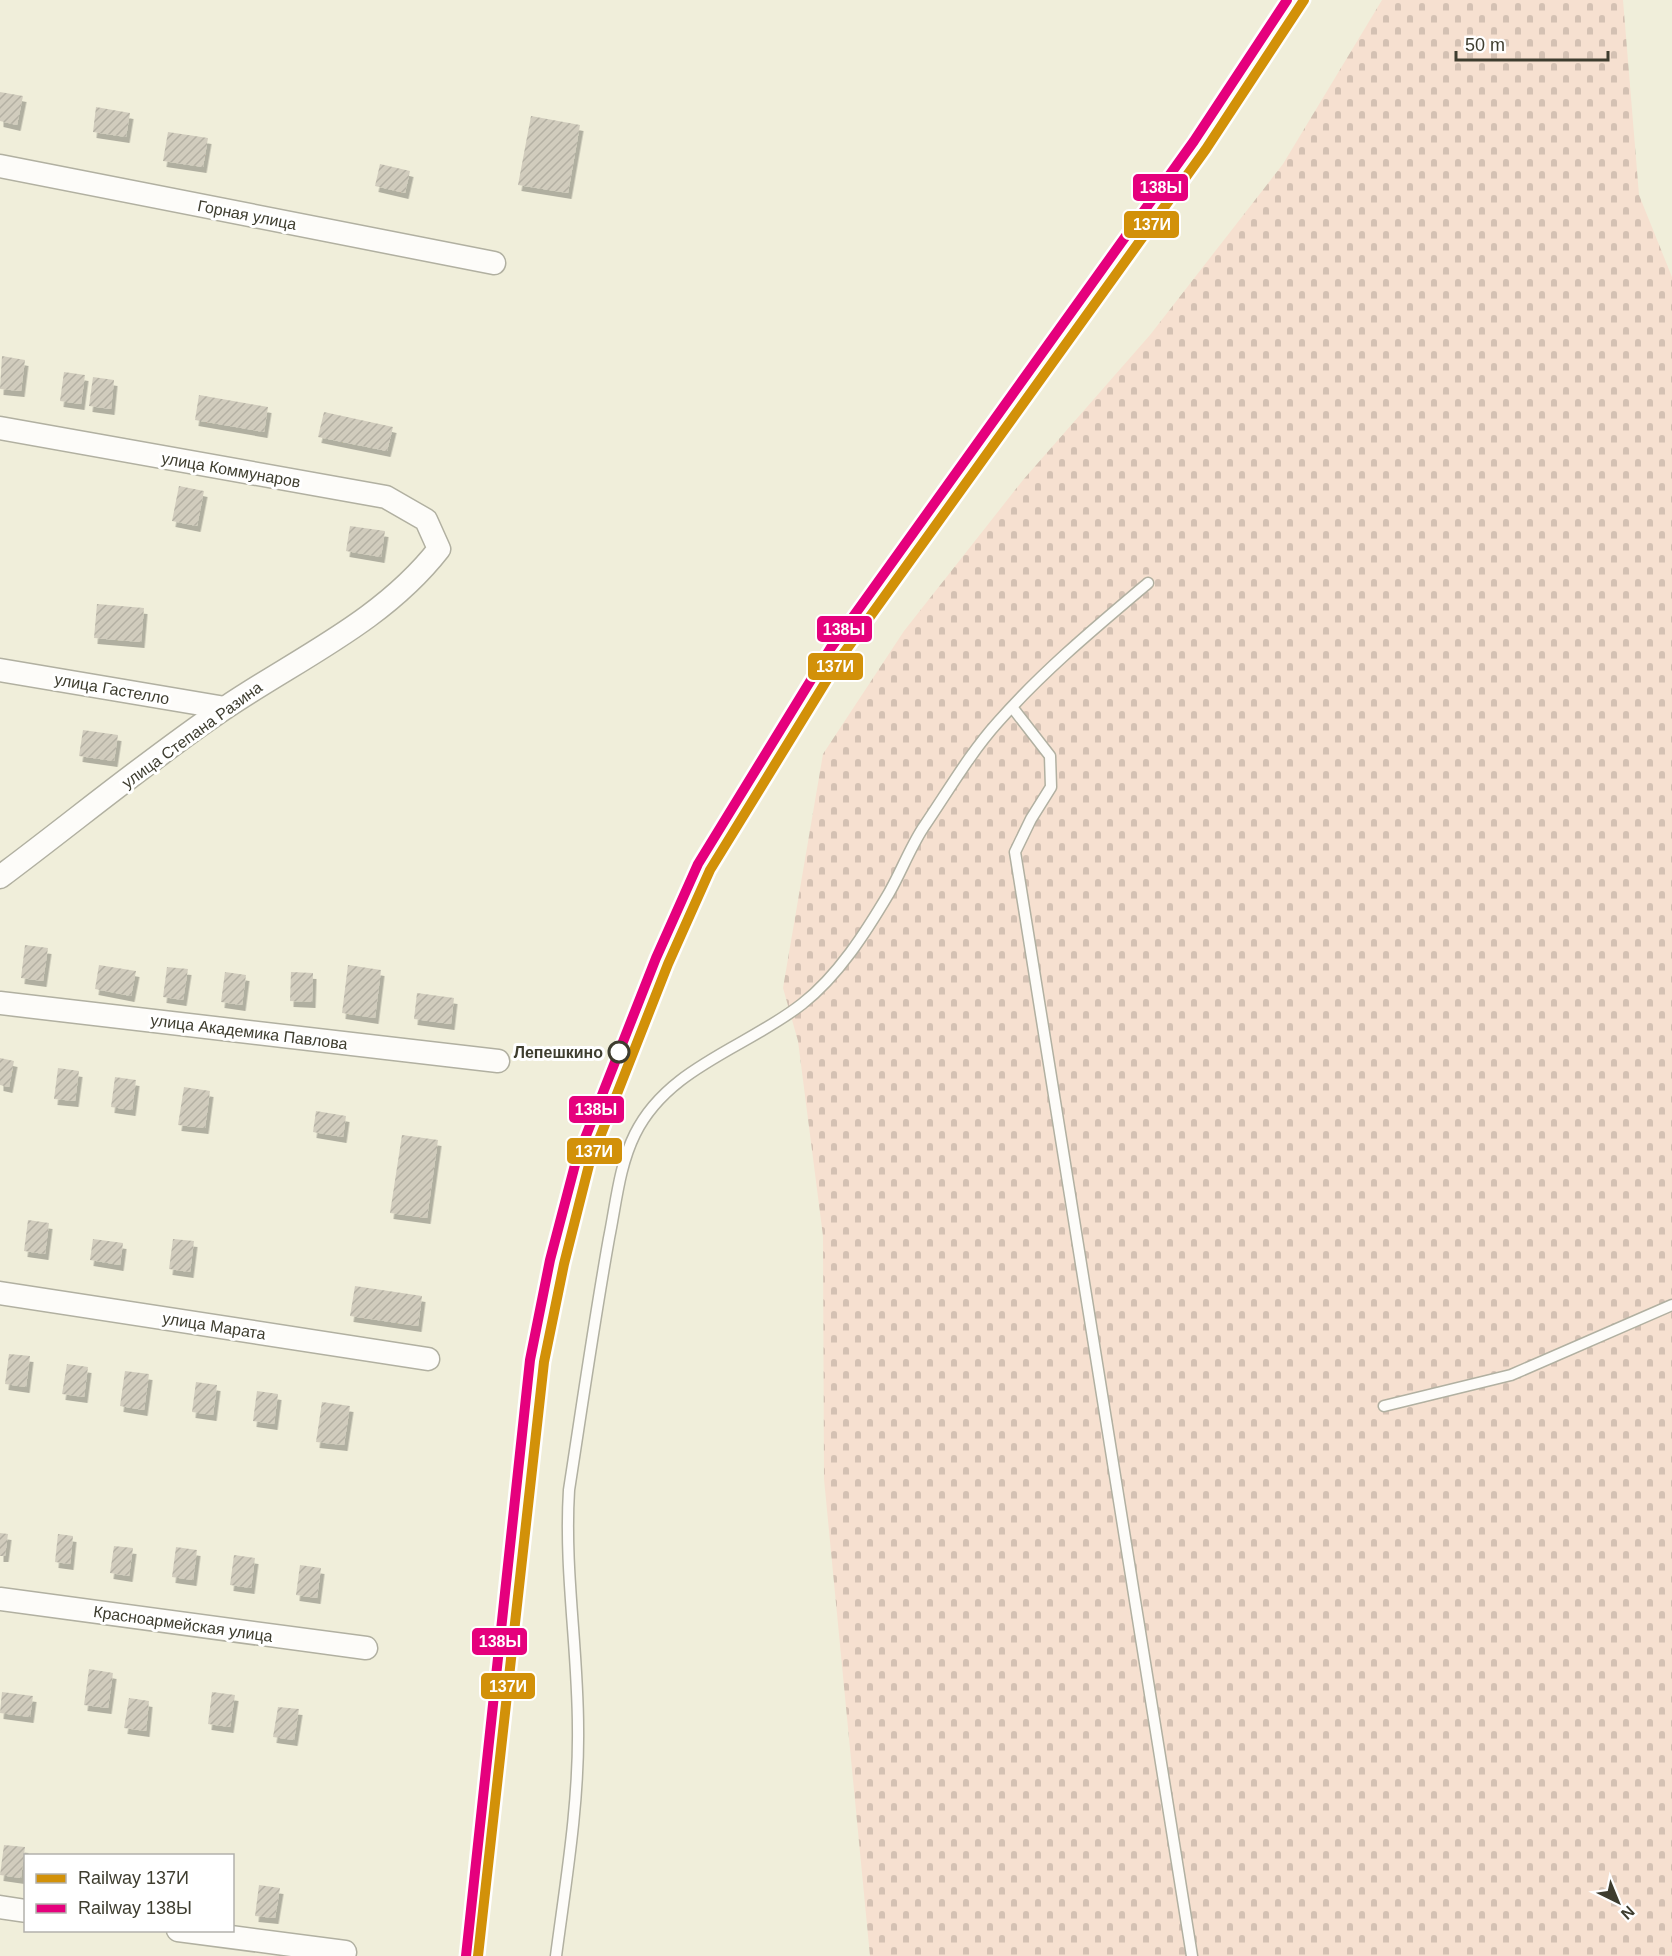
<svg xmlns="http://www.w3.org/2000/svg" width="1672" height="1956" viewBox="0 0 1672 1956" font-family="Helvetica,sans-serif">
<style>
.cemetery{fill:url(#cemetery-stones)}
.building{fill:url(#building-hatch);filter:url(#shadow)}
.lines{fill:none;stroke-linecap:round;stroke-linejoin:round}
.service-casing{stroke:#b1b0a1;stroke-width:13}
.minor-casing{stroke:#b1b0a1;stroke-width:25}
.service{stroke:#fdfcf9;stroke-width:10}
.minor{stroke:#fdfcf9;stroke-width:22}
.rail-1-casing{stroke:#fff;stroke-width:15}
.rail-2-casing{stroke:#fff;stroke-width:15}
.rail-1{stroke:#d29109;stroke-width:10}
.rail-2{stroke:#e5007d;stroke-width:10}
.stop-dot{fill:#fff;stroke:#3e3d2f;stroke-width:3}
.labels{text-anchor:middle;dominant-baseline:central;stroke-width:6;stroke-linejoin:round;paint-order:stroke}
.street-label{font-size:16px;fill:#3e3d2f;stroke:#fff}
.stop-label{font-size:16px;font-weight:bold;fill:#3e3d2f;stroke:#fff;text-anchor:end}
.line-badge{stroke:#fff;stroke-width:2}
.badge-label{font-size:16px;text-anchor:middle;font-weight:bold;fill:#fff}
</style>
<defs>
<pattern id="cemetery-stones" width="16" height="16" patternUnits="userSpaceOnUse" patternTransform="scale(1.5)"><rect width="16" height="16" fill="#f6e0d0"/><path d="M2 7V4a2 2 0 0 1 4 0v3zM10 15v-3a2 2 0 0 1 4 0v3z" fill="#d4c1b3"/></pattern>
<pattern id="building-hatch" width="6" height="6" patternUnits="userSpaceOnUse" patternTransform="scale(1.5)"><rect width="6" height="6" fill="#d1ccbd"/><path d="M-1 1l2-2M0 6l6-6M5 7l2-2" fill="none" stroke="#b4b0a3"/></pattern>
<filter id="shadow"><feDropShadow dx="3.5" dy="6" stdDeviation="0" flood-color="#0004"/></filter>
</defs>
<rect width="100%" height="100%" fill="#f0eeda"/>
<!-- cemetery -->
<path class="cemetery" d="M1382 0H1623L1639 195 1672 277V1956H870L824 1479 823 1236 798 1041 783 988 823 754 904 631 1023 480 1150 335 1283 164Z"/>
<!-- building -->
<path class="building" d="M0 92 23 96 17 125 0 121Z
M96 107 130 113 126 137 93 132Z
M531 116 580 125 568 193 518 185Z
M168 132 208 138 203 167 163 161Z
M380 164 410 171 405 193 375 186Z
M2 356 25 360 21 391 0 389Z
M64 372 85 375 81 404 60 401Z
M93 377 114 380 111 409 89 406Z
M199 395 268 407 264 432 195 420Z
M324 412 393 427 387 451 318 437Z
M179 486 204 491 197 526 172 521Z
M350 526 385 531 381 557 346 551Z
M97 604 144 608 141 642 94 638Z
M83 730 118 735 114 761 79 756Z
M25 945 48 948 43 981 21 978Z
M99 965 136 971 131 996 95 989Z
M348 965 381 970 375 1018 342 1013Z
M167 967 188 969 183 1000 163 997Z
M225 972 246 975 242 1005 221 1002Z
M291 972 313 973 312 1002 290 1001Z
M417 993 454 998 451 1024 414 1019Z
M0 1058 14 1061 9 1087 0 1085Z
M58 1068 79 1071 75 1101 54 1099Z
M115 1077 136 1080 132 1110 111 1107Z
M184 1087 210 1091 205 1128 178 1125Z
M316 1111 346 1116 343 1137 313 1132Z
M402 1135 438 1140 427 1218 390 1213Z
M28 1220 49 1223 45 1254 24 1251Z
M93 1239 123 1243 120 1265 90 1260Z
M173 1239 194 1241 190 1272 169 1269Z
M355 1286 422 1296 418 1326 350 1316Z
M9 1354 30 1356 26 1387 5 1384Z
M67 1364 88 1367 84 1397 62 1394Z
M125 1371 149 1374 144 1410 120 1406Z
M196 1382 217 1385 213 1415 192 1412Z
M257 1391 278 1394 274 1424 253 1421Z
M322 1402 350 1406 344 1445 316 1442Z
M0 1533 8 1534 5 1556H0Z
M58 1534 73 1536 70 1564 55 1562Z
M114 1546 133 1548 129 1576 110 1573Z
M176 1547 197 1550 193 1580 172 1577Z
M234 1555 255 1558 251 1588 230 1585Z
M300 1565 321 1568 317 1598 296 1595Z
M89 1669 113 1673 108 1708 84 1705Z
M2 1692 33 1696 30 1717 0 1713Z
M212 1692 235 1695 230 1727 208 1724Z
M129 1698 149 1701 146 1731 124 1728Z
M278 1707 299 1709 294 1740 273 1737Z
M4 1845 25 1847 21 1878 0 1875Z
M259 1885 280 1888 275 1918 255 1916Z"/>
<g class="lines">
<defs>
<path id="service" d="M1012 707 1050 756 1051 787 1031 819 1015 852 1192 1956
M1384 1406 1511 1375 1672 1305
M556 1956C566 1880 579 1804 578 1728 578 1649 564 1570 569 1490 582 1406 594 1322 609 1238 616 1204 619 1166 635 1134 668 1067 746 1048 802 1004 838 976 866 932 889 893 901 872 910 848 923 828 947 793 970 753 998 722 1044 670 1096 627 1148 583"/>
<path id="minor" d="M0 166 494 263
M0 428 386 497 426 520 439 549C383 621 299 658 225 708 148 760 75 821 0 877
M0 670 225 708
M0 1003 498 1061
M0 1293 428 1359
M0 1599 366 1648
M0 1907 26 1911
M178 1930 345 1952"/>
</defs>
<!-- service casing -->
<use href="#service" class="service-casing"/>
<!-- minor casing -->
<use href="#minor" class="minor-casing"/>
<!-- service -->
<use href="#service" class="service"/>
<!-- minor -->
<use href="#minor" class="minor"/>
<defs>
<path id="rail-1" d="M478 1956 544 1362 564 1264 589 1165 668 964 710 870 841 657 1206 149 1304 0"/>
<path id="rail-2" d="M466 1956 530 1360 550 1260 576 1161 656 958 698 864 830 649 1194 141 1287 0"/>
</defs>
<!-- rail-1 casing -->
<use href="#rail-1" class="rail-1-casing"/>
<!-- rail-2 casing -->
<use href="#rail-2" class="rail-2-casing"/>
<!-- rail-1 -->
<use href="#rail-1" class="rail-1"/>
<!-- rail-2 -->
<use href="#rail-2" class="rail-2"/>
</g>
<!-- markers -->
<circle class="stop-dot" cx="619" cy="1052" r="10"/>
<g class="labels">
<!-- street labels -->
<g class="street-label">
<text transform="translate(247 215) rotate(11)">Горная улица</text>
<text transform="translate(231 470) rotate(10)">улица Коммунаров</text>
<text transform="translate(112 689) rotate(10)">улица Гастелло</text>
<text transform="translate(192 735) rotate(-36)">улица Степана Разина</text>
<text transform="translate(249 1032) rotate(7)">улица Академика Павлова</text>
<text transform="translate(214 1326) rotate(9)">улица Марата</text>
<text transform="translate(183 1624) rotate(8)">Красноармейская улица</text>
</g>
<!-- stop labels -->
<g class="stop-label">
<text x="603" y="1052">Лепешкино</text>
</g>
</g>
<g class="line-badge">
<rect x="1132" y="173" width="57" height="29" rx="6" fill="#e5007d"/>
<rect x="1123" y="210" width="57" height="29" rx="6" fill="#d29109"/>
<rect x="816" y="615" width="57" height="28" rx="6" fill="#e5007d"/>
<rect x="807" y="652" width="57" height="29" rx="6" fill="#d29109"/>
<rect x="568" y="1095" width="57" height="29" rx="6" fill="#e5007d"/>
<rect x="566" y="1137" width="57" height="28" rx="6" fill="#d29109"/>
<rect x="471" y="1627" width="57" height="29" rx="6" fill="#e5007d"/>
<rect x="480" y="1672" width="56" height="28" rx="6" fill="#d29109"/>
</g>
<g class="badge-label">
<text x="1161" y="193">138Ы</text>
<text x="1152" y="230">137И</text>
<text x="844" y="635">138Ы</text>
<text x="835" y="672">137И</text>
<text x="596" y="1115">138Ы</text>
<text x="594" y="1157">137И</text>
<text x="500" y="1647">138Ы</text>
<text x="508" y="1692">137И</text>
</g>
<!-- legend -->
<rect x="24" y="1854" width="210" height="78" fill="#ffffff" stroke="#b2b1ac" stroke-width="1.5"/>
<rect x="36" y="1874" width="30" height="9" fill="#d29109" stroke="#b2b1ac" stroke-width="1.5"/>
<text x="78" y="1884" font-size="18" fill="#3e3d2f">Railway 137И</text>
<rect x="36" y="1904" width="30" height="9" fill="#e5007d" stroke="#b2b1ac" stroke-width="1.5"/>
<text x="78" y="1914" font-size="18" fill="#3e3d2f">Railway 138Ы</text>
<!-- north arrow -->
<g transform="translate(1618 1902) rotate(137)" stroke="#ffffff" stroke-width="4.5" paint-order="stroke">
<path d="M0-4.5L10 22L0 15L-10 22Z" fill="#3e3d2f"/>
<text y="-9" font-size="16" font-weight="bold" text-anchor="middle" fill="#3e3d2f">N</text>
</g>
<!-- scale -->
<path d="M1456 51v9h152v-9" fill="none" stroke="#3e3d2f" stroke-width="3"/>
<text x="1465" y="51" font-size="18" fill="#3e3d2f" stroke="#ffffff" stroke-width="4.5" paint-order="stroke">50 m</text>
</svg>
